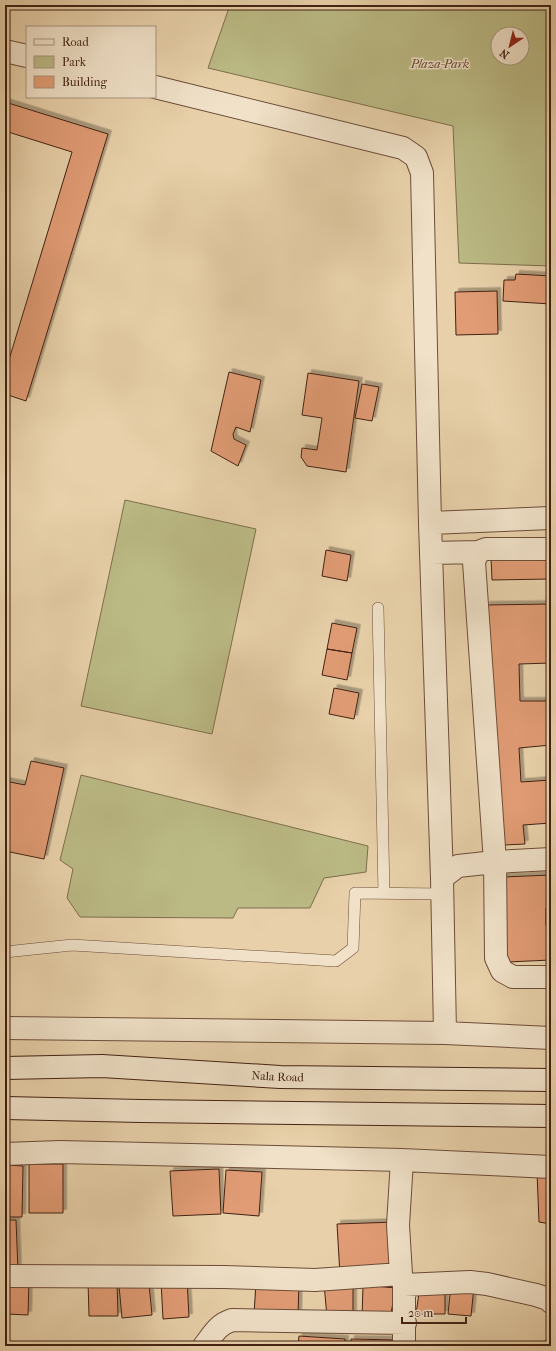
<svg xmlns="http://www.w3.org/2000/svg" width="556" height="1351" viewBox="0 0 556 1351" font-family="'IM FELL French Canon',serif">
<style>
.green{fill:#bbba85;stroke:#7e6e4c;fill-rule:evenodd}
.building{fill:#e19c74;stroke:#422213;filter:url(#shadow)}
.lines{fill:none;stroke-linecap:round;stroke-linejoin:round}
.service-casing{stroke:#6c4e39;stroke-width:12}
.minor-casing{stroke:#6c4e39;stroke-width:24}
.secondary-casing{stroke:#422213;stroke-width:24}
.service{stroke:#f0e1c8;stroke-width:11}
.minor{stroke:#f0e1c8;stroke-width:22}
.secondary{stroke:#f0e1c8;stroke-width:22}
.labels{text-anchor:middle;dominant-baseline:central;stroke-width:3;stroke-linejoin:round;paint-order:stroke}
.park-label{font-size:12px;font-style:italic;fill:#604830;stroke:#f0e1c8}
.street-label{font-size:12px;fill:#422213;stroke:#f0e1c8}
</style>
<defs>
<filter id="shadow"><feDropShadow dx="3.5" dy="-3.5" stdDeviation="0" flood-color="#0004"/></filter>
</defs>
<rect width="100%" height="100%" fill="#e8d1aa"/>
<filter id="stains"><feTurbulence type="fractalNoise" baseFrequency=".005" numOctaves="4"/><feColorMatrix values="0 0 0 0 .2 0 0 0 0 .09 0 0 0 0 .02 0 0 0 .5 -.17"/></filter>
<radialGradient id="worn" r=".72"><stop offset=".6" stop-color="#630" stop-opacity="0"/><stop offset="1" stop-color="#630" stop-opacity=".3"/></radialGradient>
<!-- green -->
<path class="green" d="M230 5H551V266L459 263 453 126 208 68ZM498 34H522V58H498Z
M125 500 256 529 212 734 81 706Z
M81 775 368 846 366 872 324 878 310 908H238L233 918 80 917 67 898 73 869 60 860Z"/>
<!-- building -->
<path class="building" d="M5 102 108 134 26 401 5 394V362L8 363 72 152 5 131Z
M516 274 551 276V304L503 301 504 280H515Z
M497 291 498 334 456 335 455 292Z
M229 372 261 380 250 432 236 427 233 434 234 439 246 445 238 466 211 451Z
M308 373 359 381 346 472 307 466 301 457 302 448 317 450 322 418 302 415Z
M362 384 379 387 372 421 355 418Z
M326 550 351 555 347 581 322 576Z
M551 556V579L492 580 491 557Z
M551 604V663L519 664 520 701H551V745L519 748 521 782 551 780V823L523 825 525 844 504 845 486 605Z
M332 623 357 628 352 653 327 649Z
M327 649 352 653 347 680 322 675Z
M334 688 359 693 354 719 329 714Z
M31 761 64 768 44 859 5 851V781L25 785Z
M551 875V908H546V925H551V960L507 962 503 877Z
M29 1164H63V1213H29Z
M5 1165 23 1166 22 1217H5Z
M219 1169 221 1214 173 1216 170 1171Z
M226 1170 262 1172 259 1216 223 1213Z
M537 1172H551V1224L539 1222Z
M5 1220H16L18 1270 5 1271Z
M396 1222 400 1272 340 1275 337 1224Z
M7 1278 29 1279 28 1315 6 1314Z
M187 1279 189 1317 163 1319 161 1281Z
M88 1281H117L118 1316H89Z
M256 1283H299L298 1315 254 1314Z
M353 1283V1318L327 1317 324 1284Z
M149 1284 152 1315 122 1318 119 1286Z
M363 1285 396 1288 390 1318 362 1319Z
M451 1285 474 1287 471 1316 448 1314Z
M420 1286H445V1314H416Z
M551 1332V1346H542Z
M299 1336 345 1339V1346H298Z
M351 1339 397 1340V1346H351Z"/>
<g class="lines">
<defs>
<path id="service" d="M378 608 384 893
M5 952 72 945 336 961 353 948 355 893 443 894"/>
<path id="minor" d="M5 51 27 56
M155 87 403 148 416 157 422 173 430 523 442 878 445 1033
M430 523 551 518
M551 549H486L478 552 474 562 495 862 496 958 502 971 513 977H551
M431 553 478 552
M442 878 458 866 495 862 551 859
M5 1028 445 1033 551 1038
M5 1154 60 1152 402 1160 551 1167
M402 1160 398 1225 401 1274 404 1285V1346
M5 1276 224 1277 315 1280 401 1274
M404 1285 470 1282 487 1284 536 1295 548 1299 551 1302
M204 1346C213 1335 217 1325 232 1320L405 1323"/>
<g id="secondary">
<path id="s1" d="M5 1068 102 1066 280 1077 551 1080"/>
<path d="M5 1108 141 1111 551 1116"/>
</g>
</defs>
<!-- service casing -->
<use href="#service" class="service-casing"/>
<!-- minor casing -->
<use href="#minor" class="minor-casing"/>
<!-- secondary casing -->
<use href="#secondary" class="secondary-casing"/>
<!-- service -->
<use href="#service" class="service"/>
<!-- minor -->
<use href="#minor" class="minor"/>
<!-- secondary -->
<use href="#secondary" class="secondary"/>
</g>
<g class="labels">
<!-- park labels -->
<g class="park-label">
<text x="440" y="64">Plaza-Park</text>
</g>
<!-- street labels -->
<g class="street-label">
<text stroke="none"><textPath href="#s1" startOffset="273">Nala Road</textPath></text>
</g>
</g>
<!-- margin -->
<rect width="556" height="1351" fill="none" stroke="#e8d1aa" stroke-width="20"/>
<rect x="6" y="6" width="544" height="1339" fill="none" stroke="#422213" stroke-width="2"/>
<rect x="10" y="10" width="536" height="1331" fill="none" stroke="#422213"/>
<!-- legend -->
<rect x="26" y="26" width="130" height="72" fill="#f0e1c8" stroke="#aa9580"/>
<rect x="34" y="39" width="20" height="6" fill="#f0e1c8" stroke="#aa9580"/>
<text x="62" y="46" font-size="12" fill="#422213">Road</text>
<rect x="34" y="56" width="20" height="12" fill="#bbba85" stroke="#aa9580"/>
<text x="62" y="66" font-size="12" fill="#422213">Park</text>
<rect x="34" y="76" width="20" height="12" fill="#e19c74" stroke="#aa9580"/>
<text x="62" y="86" font-size="12" fill="#422213">Building</text>
<!-- north arrow -->
<g transform="translate(510 46) rotate(215)"><circle r="19" fill="#f0e1c8" stroke="#aa9580"/>
<path d="M0-3L7 15L0 10L-7 15Z" fill="#8f2418"/>
<text y="-6" font-size="11" font-weight="bold" text-anchor="middle" fill="#422213">N</text>
</g>
<!-- scale -->
<path d="M402 1317v6h64v-6" fill="none" stroke="#422213" stroke-width="2"/>
<text x="408" y="1317" font-size="12" fill="#422213" stroke="#f0e1c8" stroke-width="3" paint-order="stroke">20 m</text>
<rect width="100%" height="100%" filter="url(#stains)"/>
<rect width="100%" height="100%" fill="url(#worn)"/>
</svg>
